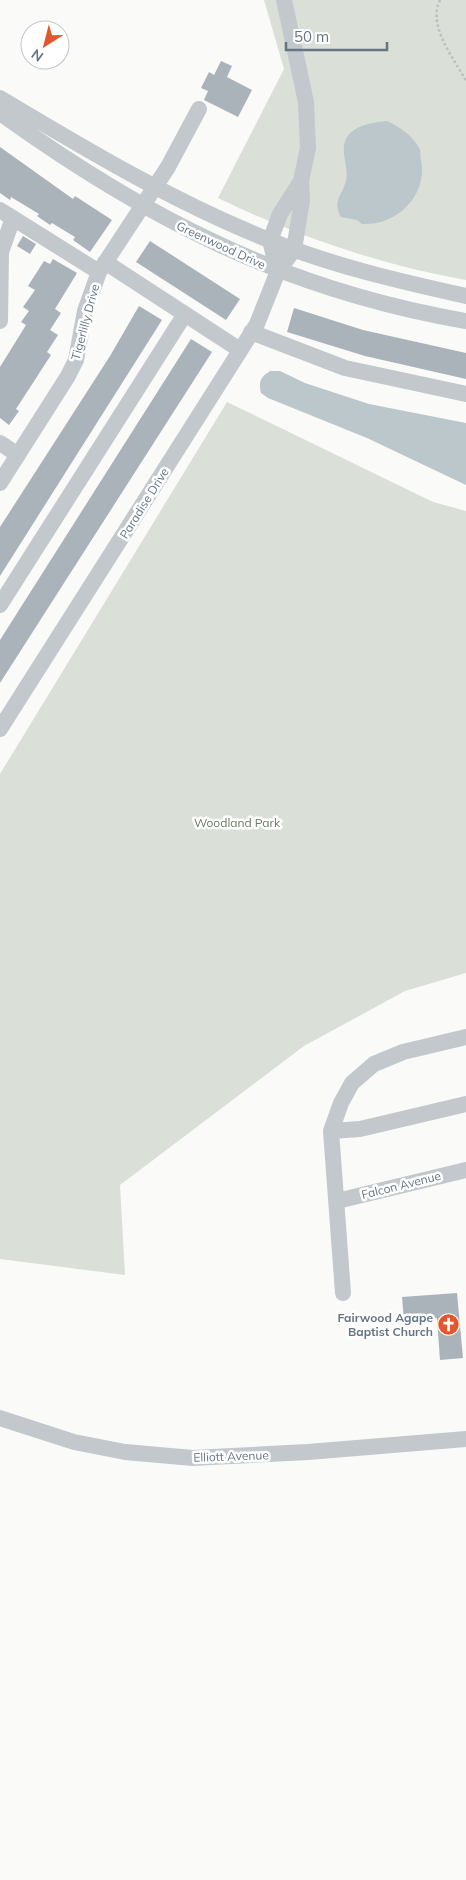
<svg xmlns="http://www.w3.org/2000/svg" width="466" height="1880" viewBox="0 0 466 1880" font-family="Mulish,sans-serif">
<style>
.green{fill:#dadfd7}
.water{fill:#bbc7cb}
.building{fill:#aab3b9}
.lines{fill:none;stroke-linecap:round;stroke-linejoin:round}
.path{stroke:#bbbfc2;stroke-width:2.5;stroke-dasharray:2.5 2.5;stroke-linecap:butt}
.minor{stroke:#c3c8cc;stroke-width:16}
.labels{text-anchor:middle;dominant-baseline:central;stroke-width:5;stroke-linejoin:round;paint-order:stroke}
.street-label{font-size:12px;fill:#657683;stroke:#fff}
.park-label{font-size:12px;fill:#687a64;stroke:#fff}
.poi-label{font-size:12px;font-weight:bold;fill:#657683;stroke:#fff;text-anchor:end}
</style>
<rect width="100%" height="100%" fill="#fafaf8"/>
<!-- green -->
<path class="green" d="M264 0H466V280C380 265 297 236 218 198L284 69Z
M227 402 433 502 466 511V973L405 991 304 1046 120 1185 125 1275 0 1259V774Z"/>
<!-- water -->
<path class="water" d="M387 121C400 127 412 135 419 148 421 151 420 156 421 160 428 195 397 226 362 224L357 220 341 217C332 201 342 196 346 181 348 172 345 163 344 154 341 128 366 123 387 121Z
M270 371H280L305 383 369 404 466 423V485L367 438 268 398 261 393C258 381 261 377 270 371Z"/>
<!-- building -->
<path class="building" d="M221 61 232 66 227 77 252 90 238 117 204 100 208 91 201 88 209 72 214 75Z
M0 147 73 199 75 196 112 220 90 252 73 240 75 237 52 223 50 225 37 216 39 214 11 197 10 200 0 193Z
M23 236 36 244 30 254 17 246Z
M150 241 240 299 226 320 136 262Z
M53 259 77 273 55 309 61 313 50 330 58 335 47 352 51 355 16 409 19 411 9 425 0 418V367L26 325 21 322 29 311 23 307 35 290 28 286 44 261 50 264Z
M139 306 162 320 0 576V527L110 356Z
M294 308 363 330 466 353V379L365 356 287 332Z
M191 339 212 352 0 683V640Z
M457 1293 463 1358 440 1360 437 1318 404 1321 402 1297Z"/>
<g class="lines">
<!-- path -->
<path class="path" d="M440 0C427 26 454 58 466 81"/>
<!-- minor -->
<path class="minor" d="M0 98C87 150 174 202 269 240 333 266 399 281 466 296
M0 113C147 219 286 290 466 321
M0 210 99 272
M105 262 240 350
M278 271 270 241 280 214 301 181
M0 321 1 252 13 218
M251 332 345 368 466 394
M0 443 18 455
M0 483 68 376 76 360 85 311 99 272 168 167 199 109
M0 605 185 314
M0 729 257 324 278 271 294 250 302 200 301 181 308 148 306 102 284 0
M331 1131 360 1129 466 1104
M337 1201 466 1170
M343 1293 331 1131 341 1103 352 1083 374 1064 403 1052 466 1037
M0 1418 74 1442 125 1452 193 1458 308 1452 466 1439"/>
</g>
<!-- icons -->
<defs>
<symbol id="church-disc" viewBox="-11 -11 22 22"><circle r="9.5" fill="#e4572e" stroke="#fff"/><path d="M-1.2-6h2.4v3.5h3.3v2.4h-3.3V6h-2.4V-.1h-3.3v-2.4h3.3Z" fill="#fff"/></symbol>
</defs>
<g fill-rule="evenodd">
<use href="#church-disc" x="436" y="1312" width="25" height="25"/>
</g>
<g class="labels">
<!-- street labels -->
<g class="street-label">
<text transform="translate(221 245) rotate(25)">Greenwood Drive</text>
<text transform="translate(85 322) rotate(-75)">Tigerlilly Drive</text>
<text transform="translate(144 503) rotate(-58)">Paradise Drive</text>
<text transform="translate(401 1185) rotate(-14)">Falcon Avenue</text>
<text transform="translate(231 1456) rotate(-2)">Elliott Avenue</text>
</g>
<!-- park labels -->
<g class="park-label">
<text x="237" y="822">Woodland Park</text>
</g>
<!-- poi labels -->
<g class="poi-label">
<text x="433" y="1317">Fairwood Agape<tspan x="433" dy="14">Baptist Church</tspan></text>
</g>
</g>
<!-- north arrow -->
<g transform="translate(45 45) rotate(216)"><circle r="24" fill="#ffffff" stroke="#c1c8cd"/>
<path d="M0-4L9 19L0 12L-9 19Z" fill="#e4572e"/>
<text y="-8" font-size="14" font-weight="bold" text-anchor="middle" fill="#657683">N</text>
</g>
<!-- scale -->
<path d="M286 42v8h101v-8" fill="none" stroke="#657683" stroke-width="2.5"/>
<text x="294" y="42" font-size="15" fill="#657683" stroke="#ffffff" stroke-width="4" paint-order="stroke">50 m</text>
</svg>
